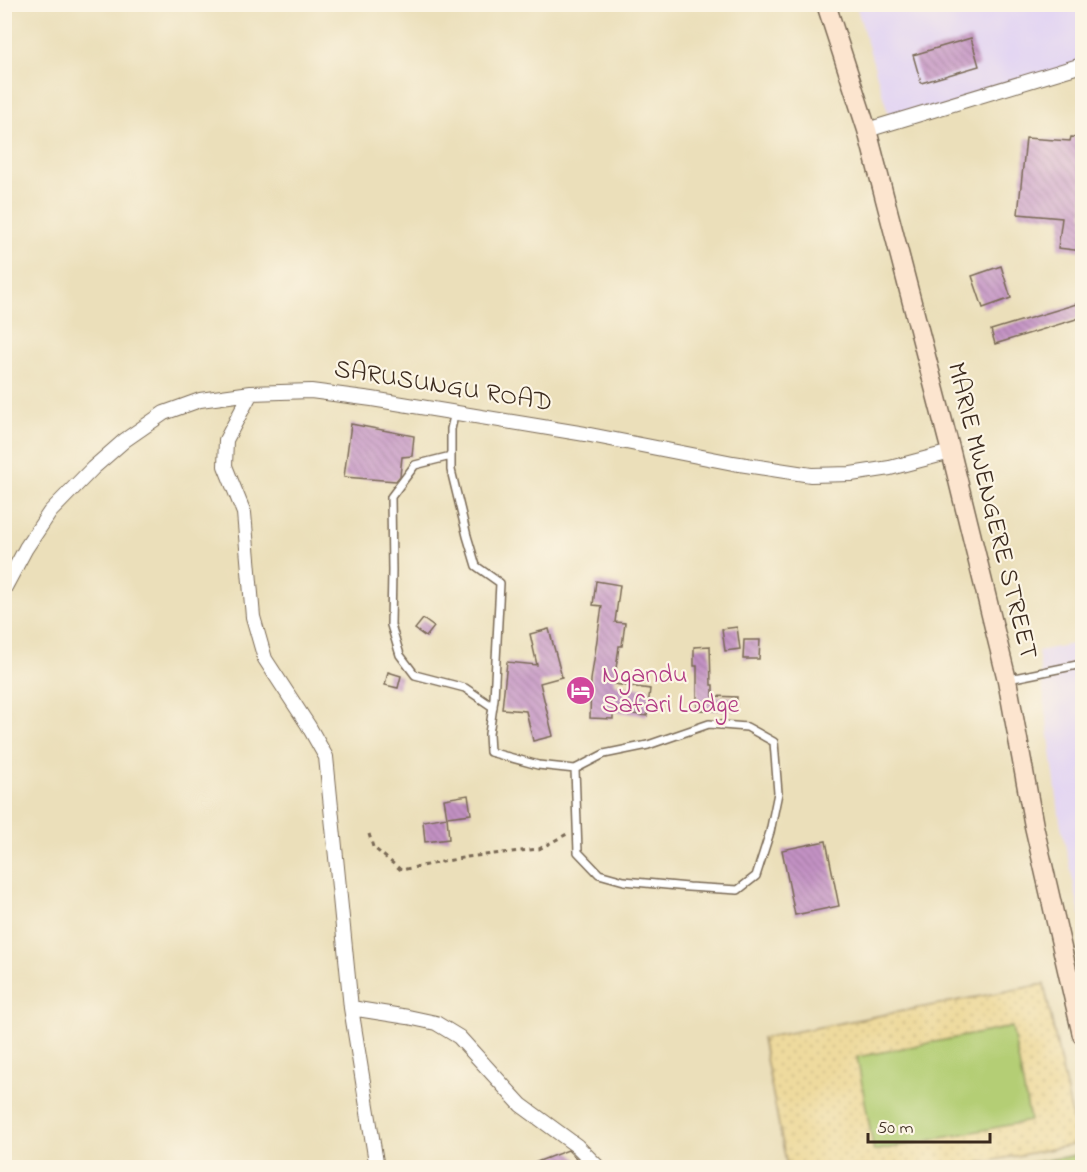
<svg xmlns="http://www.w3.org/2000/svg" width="1087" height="1172" viewBox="0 0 1087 1172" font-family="'Indie Flower',sans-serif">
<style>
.built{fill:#e2d4f3}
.grass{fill:url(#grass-dots);stroke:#787c49;stroke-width:1.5}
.sand{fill:url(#sand-dots);stroke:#94825e;stroke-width:1.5}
.pitch{fill:#b4ce74;stroke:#787c49;stroke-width:1.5}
.building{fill:url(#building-back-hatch)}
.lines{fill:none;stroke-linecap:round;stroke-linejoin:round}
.lane-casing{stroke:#796955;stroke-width:10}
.street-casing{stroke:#796955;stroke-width:16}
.secondary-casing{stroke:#796955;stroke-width:21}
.path{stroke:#796955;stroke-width:3;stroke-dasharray:4.5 4.5;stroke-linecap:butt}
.lane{stroke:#fff;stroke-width:7}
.street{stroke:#fff;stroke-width:14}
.secondary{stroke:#fce5cf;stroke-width:18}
.labels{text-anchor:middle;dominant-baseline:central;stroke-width:4.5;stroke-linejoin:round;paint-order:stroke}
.street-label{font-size:26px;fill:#3b2a1e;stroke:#fcf5e5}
.hotel-label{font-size:26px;fill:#b23c85;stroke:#fcf5e5;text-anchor:start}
</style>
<defs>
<pattern id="grass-dots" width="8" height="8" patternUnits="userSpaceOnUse" patternTransform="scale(1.5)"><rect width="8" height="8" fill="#b4ce74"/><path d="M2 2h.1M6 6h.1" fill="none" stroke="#9cb164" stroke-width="1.8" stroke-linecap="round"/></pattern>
<pattern id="sand-dots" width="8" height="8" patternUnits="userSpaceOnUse" patternTransform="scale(1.5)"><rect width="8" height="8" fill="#eeda9e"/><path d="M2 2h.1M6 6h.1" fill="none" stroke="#cdbb88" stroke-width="1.8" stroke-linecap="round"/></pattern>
<pattern id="building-back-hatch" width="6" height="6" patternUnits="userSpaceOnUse" patternTransform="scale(1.5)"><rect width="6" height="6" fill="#c392c4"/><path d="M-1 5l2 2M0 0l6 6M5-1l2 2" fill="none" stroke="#a0779f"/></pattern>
</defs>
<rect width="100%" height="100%" fill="#fcf5e5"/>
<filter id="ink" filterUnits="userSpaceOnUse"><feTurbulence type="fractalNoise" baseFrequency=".0167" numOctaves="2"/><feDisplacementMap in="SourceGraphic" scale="12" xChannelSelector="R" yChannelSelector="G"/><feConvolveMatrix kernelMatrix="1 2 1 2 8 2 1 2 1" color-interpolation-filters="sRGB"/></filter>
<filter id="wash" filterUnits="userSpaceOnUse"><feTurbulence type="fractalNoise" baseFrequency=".008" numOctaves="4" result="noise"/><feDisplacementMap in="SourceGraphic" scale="24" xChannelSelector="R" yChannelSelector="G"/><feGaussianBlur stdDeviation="1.35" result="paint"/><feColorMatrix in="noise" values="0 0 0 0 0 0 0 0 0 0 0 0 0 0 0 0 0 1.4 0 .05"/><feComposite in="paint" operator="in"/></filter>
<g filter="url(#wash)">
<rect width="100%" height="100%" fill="#ebdfba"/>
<!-- built -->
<path class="built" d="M856 5H1082V65L891 123Z
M1082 642V922L1060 821 1038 651Z"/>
<!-- grass -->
<path class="grass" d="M1082 1154V1167H1009Z"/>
<!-- sand -->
<path class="sand" d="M1044 984 1078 1144 958 1167H787L762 1038Z"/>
<!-- pitch -->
<path class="pitch" d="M1012 1027 1030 1121 874 1151 857 1057Z"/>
<g id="blocks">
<!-- building -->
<path class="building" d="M971 38 979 66 921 83 913 55Z
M1071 137 1083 138V251L1058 248 1062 218 1018 214 1026 138 1070 141Z
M1001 266 1011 298 983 308 972 276Z
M1083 302V317L995 344 991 330Z
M351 424 414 436 412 456 402 457 400 476 396 481 344 477Z
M596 581 620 585 615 622 625 623 622 646H619L614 684 650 689 647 716 613 711V719L590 718 591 680 602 606 593 605Z
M423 619 434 627 426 637 415 629Z
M737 627 740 649 725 651 722 629Z
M549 629 562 677 540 683 553 736 533 741 526 711 502 709 507 662 537 665 530 634Z
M744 640H760L759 659H743Z
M710 646 711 685H713V696L737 697 736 711 697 710V666H694V647Z
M388 672 401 676 398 688 385 685Z
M468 795 471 814 447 817 444 799Z
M447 817 449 839 425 842 423 821Z
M826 841 839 906 795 915 782 850Z
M568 1150 582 1164 574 1167H526V1166Z"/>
</g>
</g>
<g filter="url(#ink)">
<use href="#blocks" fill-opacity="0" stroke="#796955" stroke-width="1.5"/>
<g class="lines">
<defs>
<path id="lane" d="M455 412 451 429V470L467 536 476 566 500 583 494 699 489 734 490 752 538 765 575 769 604 754 648 745 709 724 747 727 774 742 778 793 770 832 756 876 738 890 688 887 624 881 599 874 578 852 575 769
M451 456 415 465 391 497 392 570 391 625 400 655 415 675 465 688 493 707
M1009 679 1082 664"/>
<path id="street" d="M867 130 1082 65
M251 393 226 440 225 466 244 513 253 617 265 659 308 725 326 757 351 1008 377 1168
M4 589 26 548 50 512 93 468 125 440 164 413 200 400 251 393 311 391 372 399 585 434 733 463 811 475 851 474 890 468 951 452
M1069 979 1082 976
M351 1008 408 1017 436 1023 459 1037 521 1105 577 1146 599 1168"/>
<path id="secondary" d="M826 4 867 130 951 452 1007 680 1034 826 1082 1035"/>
</defs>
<!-- lane casing -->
<use href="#lane" class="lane-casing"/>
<!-- street casing -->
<use href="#street" class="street-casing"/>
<!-- secondary casing -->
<use href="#secondary" class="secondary-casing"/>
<!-- path -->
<path class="path" d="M369 834 373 847 401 870 467 857 539 849 567 834"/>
<!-- lane -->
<use href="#lane" class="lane"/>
<!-- street -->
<use href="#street" class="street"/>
<!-- secondary -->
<use href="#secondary" class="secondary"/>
</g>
</g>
<!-- icons -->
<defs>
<symbol id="hotel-disc" viewBox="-11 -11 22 22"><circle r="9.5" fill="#d1479c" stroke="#fcf5e5"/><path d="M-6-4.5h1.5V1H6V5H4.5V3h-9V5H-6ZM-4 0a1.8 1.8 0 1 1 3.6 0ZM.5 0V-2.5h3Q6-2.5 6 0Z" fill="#fff"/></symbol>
</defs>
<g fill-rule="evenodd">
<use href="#hotel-disc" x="564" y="674" width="33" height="33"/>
</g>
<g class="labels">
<!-- street labels -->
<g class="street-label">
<text transform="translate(443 387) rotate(9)">SARUSUNGU ROAD</text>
<text transform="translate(991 511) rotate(76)">MARIE MWENGERE STREET</text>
</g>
<!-- hotel labels -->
<g class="hotel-label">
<text x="602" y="676">Ngandu<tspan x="602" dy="30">Safari Lodge</tspan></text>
</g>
</g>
<!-- margin -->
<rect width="1087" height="1172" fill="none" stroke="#fcf5e5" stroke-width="24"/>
<!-- scale -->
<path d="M868 1133v9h122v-9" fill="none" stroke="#3b2a1e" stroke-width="3"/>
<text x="877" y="1133" font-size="18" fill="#3b2a1e" stroke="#fcf5e5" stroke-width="4.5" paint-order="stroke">50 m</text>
</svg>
